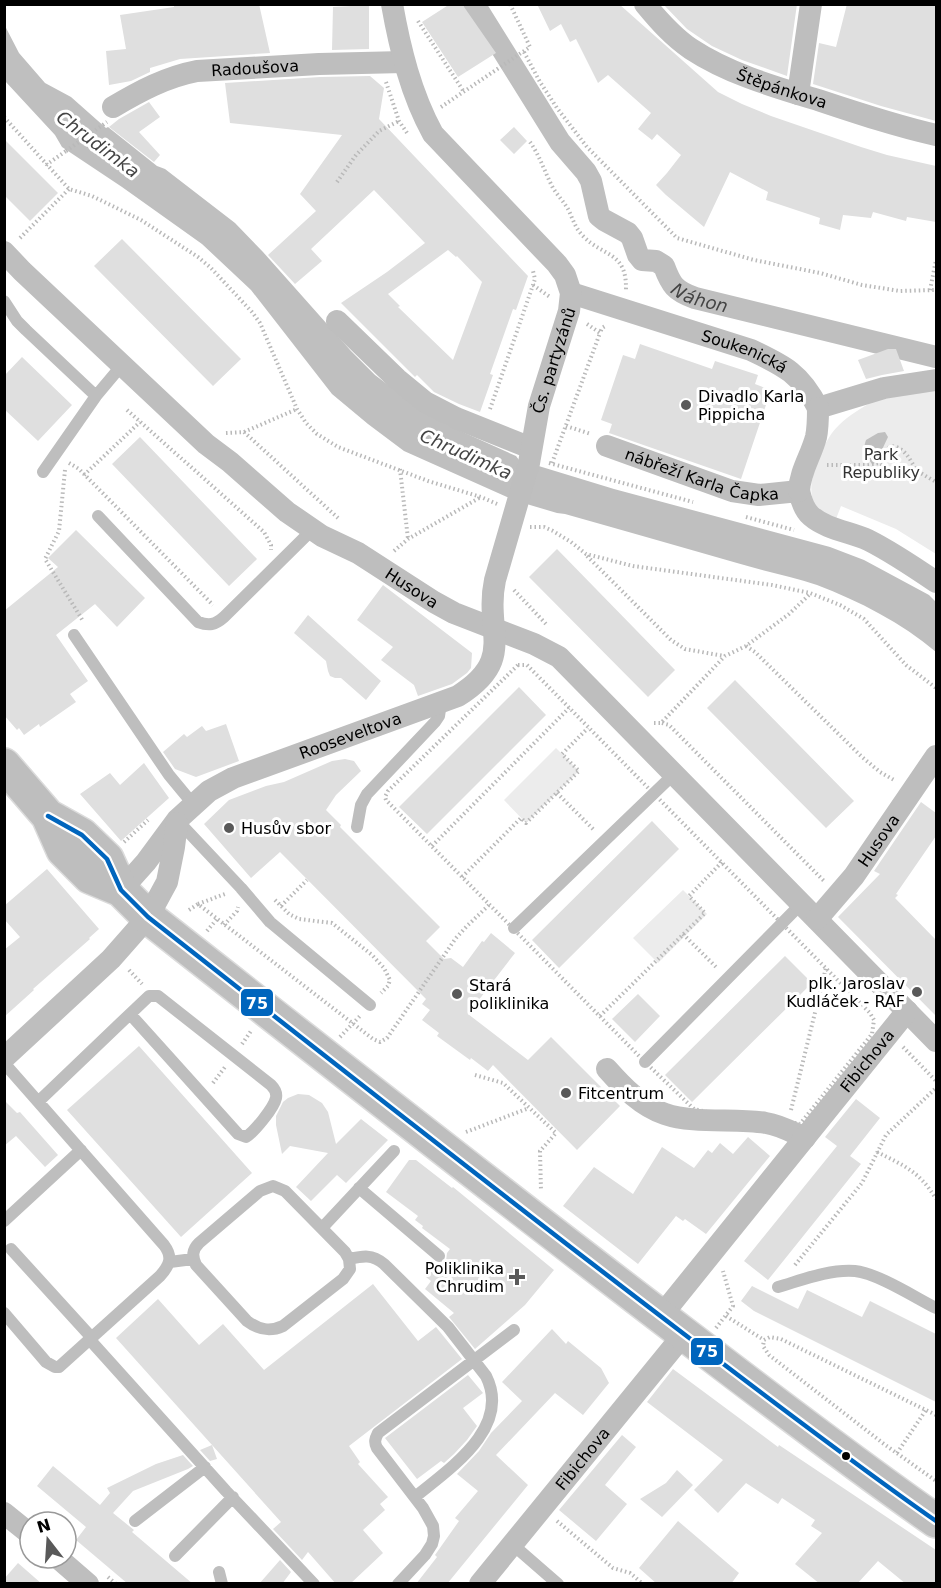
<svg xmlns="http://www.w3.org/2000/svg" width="941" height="1588" viewBox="0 0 941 1588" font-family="'DejaVu Sans',sans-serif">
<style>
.green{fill:#ececec}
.water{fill:#bfbfbf}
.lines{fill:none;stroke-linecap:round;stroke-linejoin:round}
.canal{stroke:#bfbfbf;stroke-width:22}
.building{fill:#dfdfdf;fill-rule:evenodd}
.primary-casing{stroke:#dbdbdb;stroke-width:36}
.path{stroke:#b9b9b9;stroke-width:4;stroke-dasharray:1.5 3;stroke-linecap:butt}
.lane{stroke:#bebebe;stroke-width:12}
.street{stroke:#bebebe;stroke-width:22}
.primary{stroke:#bebebe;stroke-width:33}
.path-bridge{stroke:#b9b9b9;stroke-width:4;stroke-dasharray:1.5 3;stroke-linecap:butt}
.bus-1-casing{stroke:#fff;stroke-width:9}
.bus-1{stroke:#0065bd;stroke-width:4.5}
.poi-dot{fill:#595959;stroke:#fff;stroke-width:2}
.bus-dot{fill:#000;stroke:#fff;stroke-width:2}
.labels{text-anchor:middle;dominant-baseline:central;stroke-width:6;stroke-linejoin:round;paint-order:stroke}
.street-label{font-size:16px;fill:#000;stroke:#fff}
.poi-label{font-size:16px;fill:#000;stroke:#fff;text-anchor:start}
.park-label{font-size:16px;fill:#333;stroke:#fff}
.water-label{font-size:18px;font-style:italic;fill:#444;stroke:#fff}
.line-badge{stroke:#fff;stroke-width:2}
.badge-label{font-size:16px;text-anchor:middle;font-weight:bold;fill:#fff}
</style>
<rect width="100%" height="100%" fill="#fff"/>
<!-- green -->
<path class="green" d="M936 388V554L896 529 841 506 836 519C793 510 816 456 832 433 840 422 853 413 865 406 887 392 911 392 936 388Z
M556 748 579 771 526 823 504 800Z
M683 890 707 914 658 963 633 938Z"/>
<!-- water -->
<path class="water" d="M4 24 19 53 45 83 71 97 106 128 108 127 157 166 165 169 235 223 263 252 351 351 375 375 413 404 445 424 516 456 519 460 614 489 830 547 864 560 929 595 936 602V652C902 623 859 601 817 585 791 576 763 571 737 563 680 547 623 530 565 514L557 513 530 505 507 497 404 451 368 424 332 394 251 290 202 244 122 187 62 147 55 135 5 81Z
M885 432 888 437 880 454 873 465C866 456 862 451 866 440L878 433Z"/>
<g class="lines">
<!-- canal -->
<path class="canal" id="s1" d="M474 4 560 142 586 172 591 181 599 216 604 220 628 233 632 238 638 255 642 260 656 261 664 266C671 285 675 291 695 298L936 357"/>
</g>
<!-- building -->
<path class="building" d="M174 4H259L270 53 180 59 150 68V72L131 81 109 85 106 51 126 49 120 15 174 7Z
M450 4H462L496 53 458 77 422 22Z
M537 4H619L718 92 742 104 771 116 861 147 887 155 936 166V222L907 217 906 221 873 212 871 218 843 215 840 230 819 224 820 218 766 200 768 192 730 172 704 227 666 195 656 185 667 173 681 155 657 134 652 140 638 129 651 113 608 75 598 83 576 39 570 42 561 24 550 31Z
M663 4H797L787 76 742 60 712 46 687 29Z
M847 4H936V121L881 106 813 84 819 43 836 47Z
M369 5V49L332 50 333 7Z
M370 76 384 88 379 119 528 276 516 310 513 309 490 374 493 375 480 412 459 404 434 392 417 375 415 377 341 303 387 272 425 243 374 190 311 249 322 261 295 284 268 255 316 211 300 194 342 135 230 123 225 83 320 77ZM448 250 456 257 457 256 482 282 453 360 398 307 400 306 388 294Z
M149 102 160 117 139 132 160 155 154 162 109 127 119 119Z
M514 127 527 141 514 154 500 140Z
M4 139 58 193 30 221 4 195Z
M122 239 241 359 213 386 94 266Z
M640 344 712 369 715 361 758 375 755 384 771 390 741 479 609 433 612 424 601 420 623 355 635 359Z
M888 349H896L904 371 882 375 866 379 858 360Z
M22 357 72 405 38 441 4 409V376Z
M140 437 257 559 229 586 112 464Z
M76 530 145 598 117 627 95 604 56 635 88 681 70 694 76 702 40 727 39 724 24 735 19 728 17 730 4 715V611L58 567 48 558Z
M557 549 675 670 648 697 529 577Z
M383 585 472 653 471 668 467 673 452 684 418 696 414 685 381 660 393 647 357 620Z
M308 615 381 681 366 700 341 678H335L330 676 328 671 326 661 294 633Z
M735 680 854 801 826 828 707 708Z
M519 687 546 715 427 834 399 807Z
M226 724 239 761 196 777 175 769 163 752 184 734 187 737 202 726 206 731Z
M345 759 354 761 361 771 336 795 326 810 341 825 340 827 440 927 426 941 444 959 451 958 463 967 482 941 484 942 491 933 515 953 468 1014 528 1060 551 1037 620 1106 577 1150 493 1065 488 1071 471 1058 470 1060 437 1036 439 1033 422 1020 430 1010 422 1004 426 999 280 852 251 878 204 824 229 800 266 786 284 782 332 761Z
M144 763 169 798 121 841 80 794 110 773 120 785Z
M921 802 936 813V836L896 894 898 895 895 898 936 940V1016L838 917 880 874 874 871Z
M652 821 679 849 559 968 532 940Z
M47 869 99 929 89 938 90 939 33 989 34 990 4 1017V950L20 937 4 919V906Z
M785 956 812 983 692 1102 665 1075Z
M638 994 660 1016 635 1042 612 1019Z
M139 1046 252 1173 181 1237 67 1110Z
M298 1094 309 1095 322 1103 328 1112 336 1144 361 1119 388 1140 346 1183 337 1175 311 1201 296 1187 328 1153 290 1146 282 1154 276 1125V1116L283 1102 288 1098Z
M856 1099 880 1118 850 1156 861 1164 768 1280 744 1261 837 1146 825 1137Z
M4 1100 17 1113 20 1112 58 1155 45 1167 16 1136 4 1146Z
M748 1137 770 1156 706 1234 685 1219 683 1221 676 1216 638 1264 563 1206 594 1167 633 1194 662 1147 694 1168 708 1150 712 1153 720 1143 733 1154Z
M409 1160H416L452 1188 453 1187 554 1270 525 1305 475 1349 449 1317 454 1313 425 1289 431 1281 426 1277 438 1264 442 1263 446 1261 447 1253 450 1249 422 1228 423 1226 415 1220 418 1216 386 1192Z
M373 1284 418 1341 436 1327 462 1359 349 1446 360 1462 358 1464 388 1497 380 1504 385 1510 363 1530 383 1553 350 1584H336L308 1552 302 1560 273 1529 281 1522 116 1338 158 1299 199 1345 223 1324 264 1370Z
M752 1286 798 1309 807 1290 862 1317 870 1301 936 1334V1402L754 1311 741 1301Z
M552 1329 566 1344 568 1341 601 1368 609 1383 583 1415 555 1393 496 1455 528 1485 447 1584H416L437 1557 435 1555 459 1521 455 1518 478 1491 457 1474 479 1451 491 1433 522 1401 502 1382Z
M673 1369 778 1447 779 1445 936 1550V1584H906L878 1561 857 1584H820L795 1564 822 1533 811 1526 815 1520 782 1498 778 1504 746 1483 718 1513 694 1490 723 1460 647 1402Z
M468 1375 483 1393 463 1408 477 1426 467 1440 454 1454 444 1463 441 1461 417 1479 385 1438Z
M622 1435 636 1447 605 1485 627 1504 596 1541 559 1510Z
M212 1445 217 1459 210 1461 200 1450Z
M183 1455 193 1466 188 1469 133 1491 113 1513 134 1530 132 1532 193 1584H128L76 1540 86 1527 37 1486 53 1466 100 1505 110 1493 107 1488 156 1464Z
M677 1470 693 1485 662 1517 640 1499 666 1483Z
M678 1521 739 1573 731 1584H657L639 1568Z
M280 1560 291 1572 282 1584H259Z
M18 1563 42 1584H4V1579Z"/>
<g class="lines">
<defs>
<path id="primary" d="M4 765 48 816 63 850 90 877 121 890
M48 816 82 835 107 859 121 890 148 917C326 1057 504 1197 684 1334 767 1397 850 1461 936 1521"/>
</defs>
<!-- primary casing -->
<use href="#primary" class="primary-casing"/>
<!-- path -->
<path class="path" d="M418 21 464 92
M524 52 540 82 557 108 587 147 677 238 754 260 820 273 862 285 900 291 936 290
M386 82 399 121 407 133
M441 107 530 47 510 4
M4 117 69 189 92 196 141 220 198 257 211 268 252 312 260 323 297 409 306 423 317 434 338 447 428 481 481 497 497 504
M530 142C540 156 545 173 553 188 558 196 565 203 569 211 573 220 576 229 583 236 603 257 627 251 626 290
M46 165 66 151
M337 182 356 155 379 131 399 121
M20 238 69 189
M533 285 550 297
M930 290 936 260
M587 324 600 333 602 328 607 325
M490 409 533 285 535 279 533 271
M127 410 264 532 271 545V550
M566 426 591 434
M244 432 297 409
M226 433 244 432 338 518
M69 463 79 469 213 605
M549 463 693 502
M552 463 600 333
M880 463 884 451 891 446C905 447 910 460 917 471
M827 465H868L880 463 905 479 913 477 917 471 936 482
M400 469 408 539
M65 470 59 531 45 559 83 621
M84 475 140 422
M746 517 794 530
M530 527H544L553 531 571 542 586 554 633 566 772 585 810 593 840 605 864 619 906 665 936 688
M394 551 408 539 481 497
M587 556 671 640 685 649 724 656
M514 590 546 624
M746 646 755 652 862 757 880 772 894 780
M518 665H527L870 1013 874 1020 872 1034 800 1124 763 1116 712 1113 694 1109 645 1062 386 800 385 797 388 791Z
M654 723H661L725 656 746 646 789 614 810 594
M662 723 669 725 824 881
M557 793 594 830
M124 842 148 820
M432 846 569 708
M462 877 521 818 526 823 579 771 562 754 588 728
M275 900 289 914 299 919 332 923 372 955 384 968 390 980 388 986 381 993
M198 904 225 894
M281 906 307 880
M189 910 198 904 373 1039 380 1042 387 1038 394 1028 456 938 467 926 490 904
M224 925 237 911 238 907
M207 931 217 919
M683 934 716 967
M129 970 142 984
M600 1016 705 913 689 896 722 862
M340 1037 360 1016
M242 1044 251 1031
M903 1047 936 1081
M475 1075 503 1083 556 1133 540 1151 541 1191
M213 1083 225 1067
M791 1110 826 968
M466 1132 529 1108
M877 1152C905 1166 920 1172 936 1199
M795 1265 862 1183 886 1135 936 1088
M726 1316 764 1340
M716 1328 733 1306 723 1271
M936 1415 781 1339 770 1337 764 1340 763 1346 769 1355 884 1444 936 1481
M897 1453 926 1410
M557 1521 613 1568 630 1573 643 1584
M108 1577 116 1584"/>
<!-- lane -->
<path class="lane" d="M4 301 17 321 26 330 96 396
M43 472 96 396 122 365
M98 516 198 622C209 626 215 625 224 617L312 530
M74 635 169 775 193 804
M178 821 241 888 270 922 370 1005
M357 827 361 805 367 794 435 722 439 716 441 703
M514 928 674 774
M645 1062 801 904
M4 1063 164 1245C173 1257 170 1265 160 1276L59 1367H55L46 1362 4 1313
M39 1101 130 1014 238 1134 246 1137C254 1132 274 1108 276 1098 277 1093 275 1089 271 1085L158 996H149L130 1014
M273 1186 285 1191 345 1252 349 1259 350 1269 343 1279 283 1326C270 1332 259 1330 247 1321L196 1265C192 1256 192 1250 199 1243L260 1191Z
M359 1188 439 1256
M4 1221 81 1150
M322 1228 394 1151
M11 1249 92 1338
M349 1259C363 1256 372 1254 384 1264L448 1327 486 1376C512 1428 449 1469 415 1497
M170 1262 193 1259
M778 1287C802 1280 829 1269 855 1271 877 1273 916 1298 936 1308
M90 1340 226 1491 314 1584
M135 1521 205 1467
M512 1544 558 1584
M175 1556 233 1497
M219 1572 222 1584
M398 1584 425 1555 432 1544 434 1536 433 1526 423 1508 377 1448C374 1442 375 1439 378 1433L514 1330"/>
<!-- street -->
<g class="street">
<path id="s2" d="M645 4C659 21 673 37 691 49 729 74 775 87 818 100 857 113 896 126 936 135"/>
<path d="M798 94 811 4"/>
<path id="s3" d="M113 107C140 91 166 77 197 71L319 64 404 62"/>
<path id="s4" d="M4 252 22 271 206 444 230 462 287 512 322 536 358 553 434 602 454 613 534 644 559 657 936 1041"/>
<path id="s5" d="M571 293 751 350C785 366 801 374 818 408"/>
<path d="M337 321 397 379 425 402 456 418 531 448"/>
<path d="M818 408 884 388 936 380"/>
<path id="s6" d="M607 446 732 491 759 495 799 491C801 500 804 510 811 516 826 529 850 532 868 540 892 552 914 567 936 582"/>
<path d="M799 491C800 471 811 456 816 437 818 428 818 417 818 408"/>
<path id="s7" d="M121 890 146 862 177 820 209 791 233 778 458 696C517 659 484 632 495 580L529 463 539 406 569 311 571 293 565 275 557 264 433 134C411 94 400 49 392 4"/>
<path id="s8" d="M817 919 854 876 936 756"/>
<path d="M4 1058 111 959 148 917 167 882 174 847 177 823"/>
<path d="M607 1069C623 1087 641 1106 665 1114 694 1124 735 1118 766 1123 780 1125 792 1132 805 1138"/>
<path id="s9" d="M661 1316 907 1011"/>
<path d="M4 1513 30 1534"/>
<path d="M58 1558 88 1584"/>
<path id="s10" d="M480 1584 684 1334"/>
</g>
<!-- primary -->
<use href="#primary" class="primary"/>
<!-- path-bridge -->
<path class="path-bridge" d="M66 151 107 122"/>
<defs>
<path id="bus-1" d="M48 816 82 835 107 859 121 890 148 917C326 1057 504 1197 684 1334 767 1397 850 1461 936 1521"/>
</defs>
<!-- bus-1 casing -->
<use href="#bus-1" class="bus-1-casing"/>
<!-- bus-1 -->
<use href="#bus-1" class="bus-1"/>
</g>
<!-- markers -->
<g class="poi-dot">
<circle cx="686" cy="405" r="6"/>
<circle cx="229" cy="828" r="6"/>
<circle cx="917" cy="992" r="6"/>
<circle cx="457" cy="994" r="6"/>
<circle cx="566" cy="1093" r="6"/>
<path d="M514 1268h6v6h6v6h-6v6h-6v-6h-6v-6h6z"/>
</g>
<circle class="bus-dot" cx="846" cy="1456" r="5"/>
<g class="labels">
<!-- street labels -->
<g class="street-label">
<text stroke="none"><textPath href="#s3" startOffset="150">Radoušova</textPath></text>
<text stroke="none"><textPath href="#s2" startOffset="164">Štěpánkova</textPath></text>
<text stroke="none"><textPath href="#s5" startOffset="183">Soukenická</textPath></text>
<text stroke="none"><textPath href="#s7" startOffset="758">Čs. partyzánů</textPath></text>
<text stroke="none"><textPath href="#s6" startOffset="100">nábřeží Karla Čapka</textPath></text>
<text stroke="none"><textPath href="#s4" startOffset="531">Husova</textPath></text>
<text stroke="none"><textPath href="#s7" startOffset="285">Rooseveltova</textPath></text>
<text stroke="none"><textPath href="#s8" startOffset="100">Husova</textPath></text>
<text stroke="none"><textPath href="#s9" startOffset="328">Fibichova</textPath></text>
<text stroke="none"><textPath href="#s10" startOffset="162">Fibichova</textPath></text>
</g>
<!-- poi labels -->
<g class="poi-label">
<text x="698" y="396">Divadlo Karla<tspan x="698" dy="18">Pippicha</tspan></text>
<text x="241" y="828">Husův sbor</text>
<text x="905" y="983" text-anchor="end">plk. Jaroslav<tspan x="905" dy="18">Kudláček - RAF</tspan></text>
<text x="469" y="985">Stará<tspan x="469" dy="18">poliklinika</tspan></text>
<text x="578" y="1093">Fitcentrum</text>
<text x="504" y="1268" text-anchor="end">Poliklinika<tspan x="504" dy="18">Chrudim</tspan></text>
</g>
<!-- park labels -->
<g class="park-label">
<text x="881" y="454">Park<tspan x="881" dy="18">Republiky</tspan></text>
</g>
<!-- water labels -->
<g class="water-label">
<text transform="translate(98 144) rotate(37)">Chrudimka</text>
<text stroke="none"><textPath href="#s1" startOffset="388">Náhon</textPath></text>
<text transform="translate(466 454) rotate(24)">Chrudimka</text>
</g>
</g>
<g class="line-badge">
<rect x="240" y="988" width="34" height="29" rx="6" fill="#0065bd"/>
<rect x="690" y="1337" width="34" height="29" rx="6" fill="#0065bd"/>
</g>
<g class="badge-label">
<text x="257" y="1009">75</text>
<text x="707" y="1357">75</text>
</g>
<!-- border -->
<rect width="941" height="1588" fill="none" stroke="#000000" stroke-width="12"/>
<!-- north arrow -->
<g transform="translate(48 1540) rotate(343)"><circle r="28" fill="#ffffff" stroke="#999999" stroke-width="1.5"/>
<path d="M0-4.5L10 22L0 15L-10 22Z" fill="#595959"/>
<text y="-9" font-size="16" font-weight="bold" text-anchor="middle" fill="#000000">N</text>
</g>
</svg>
